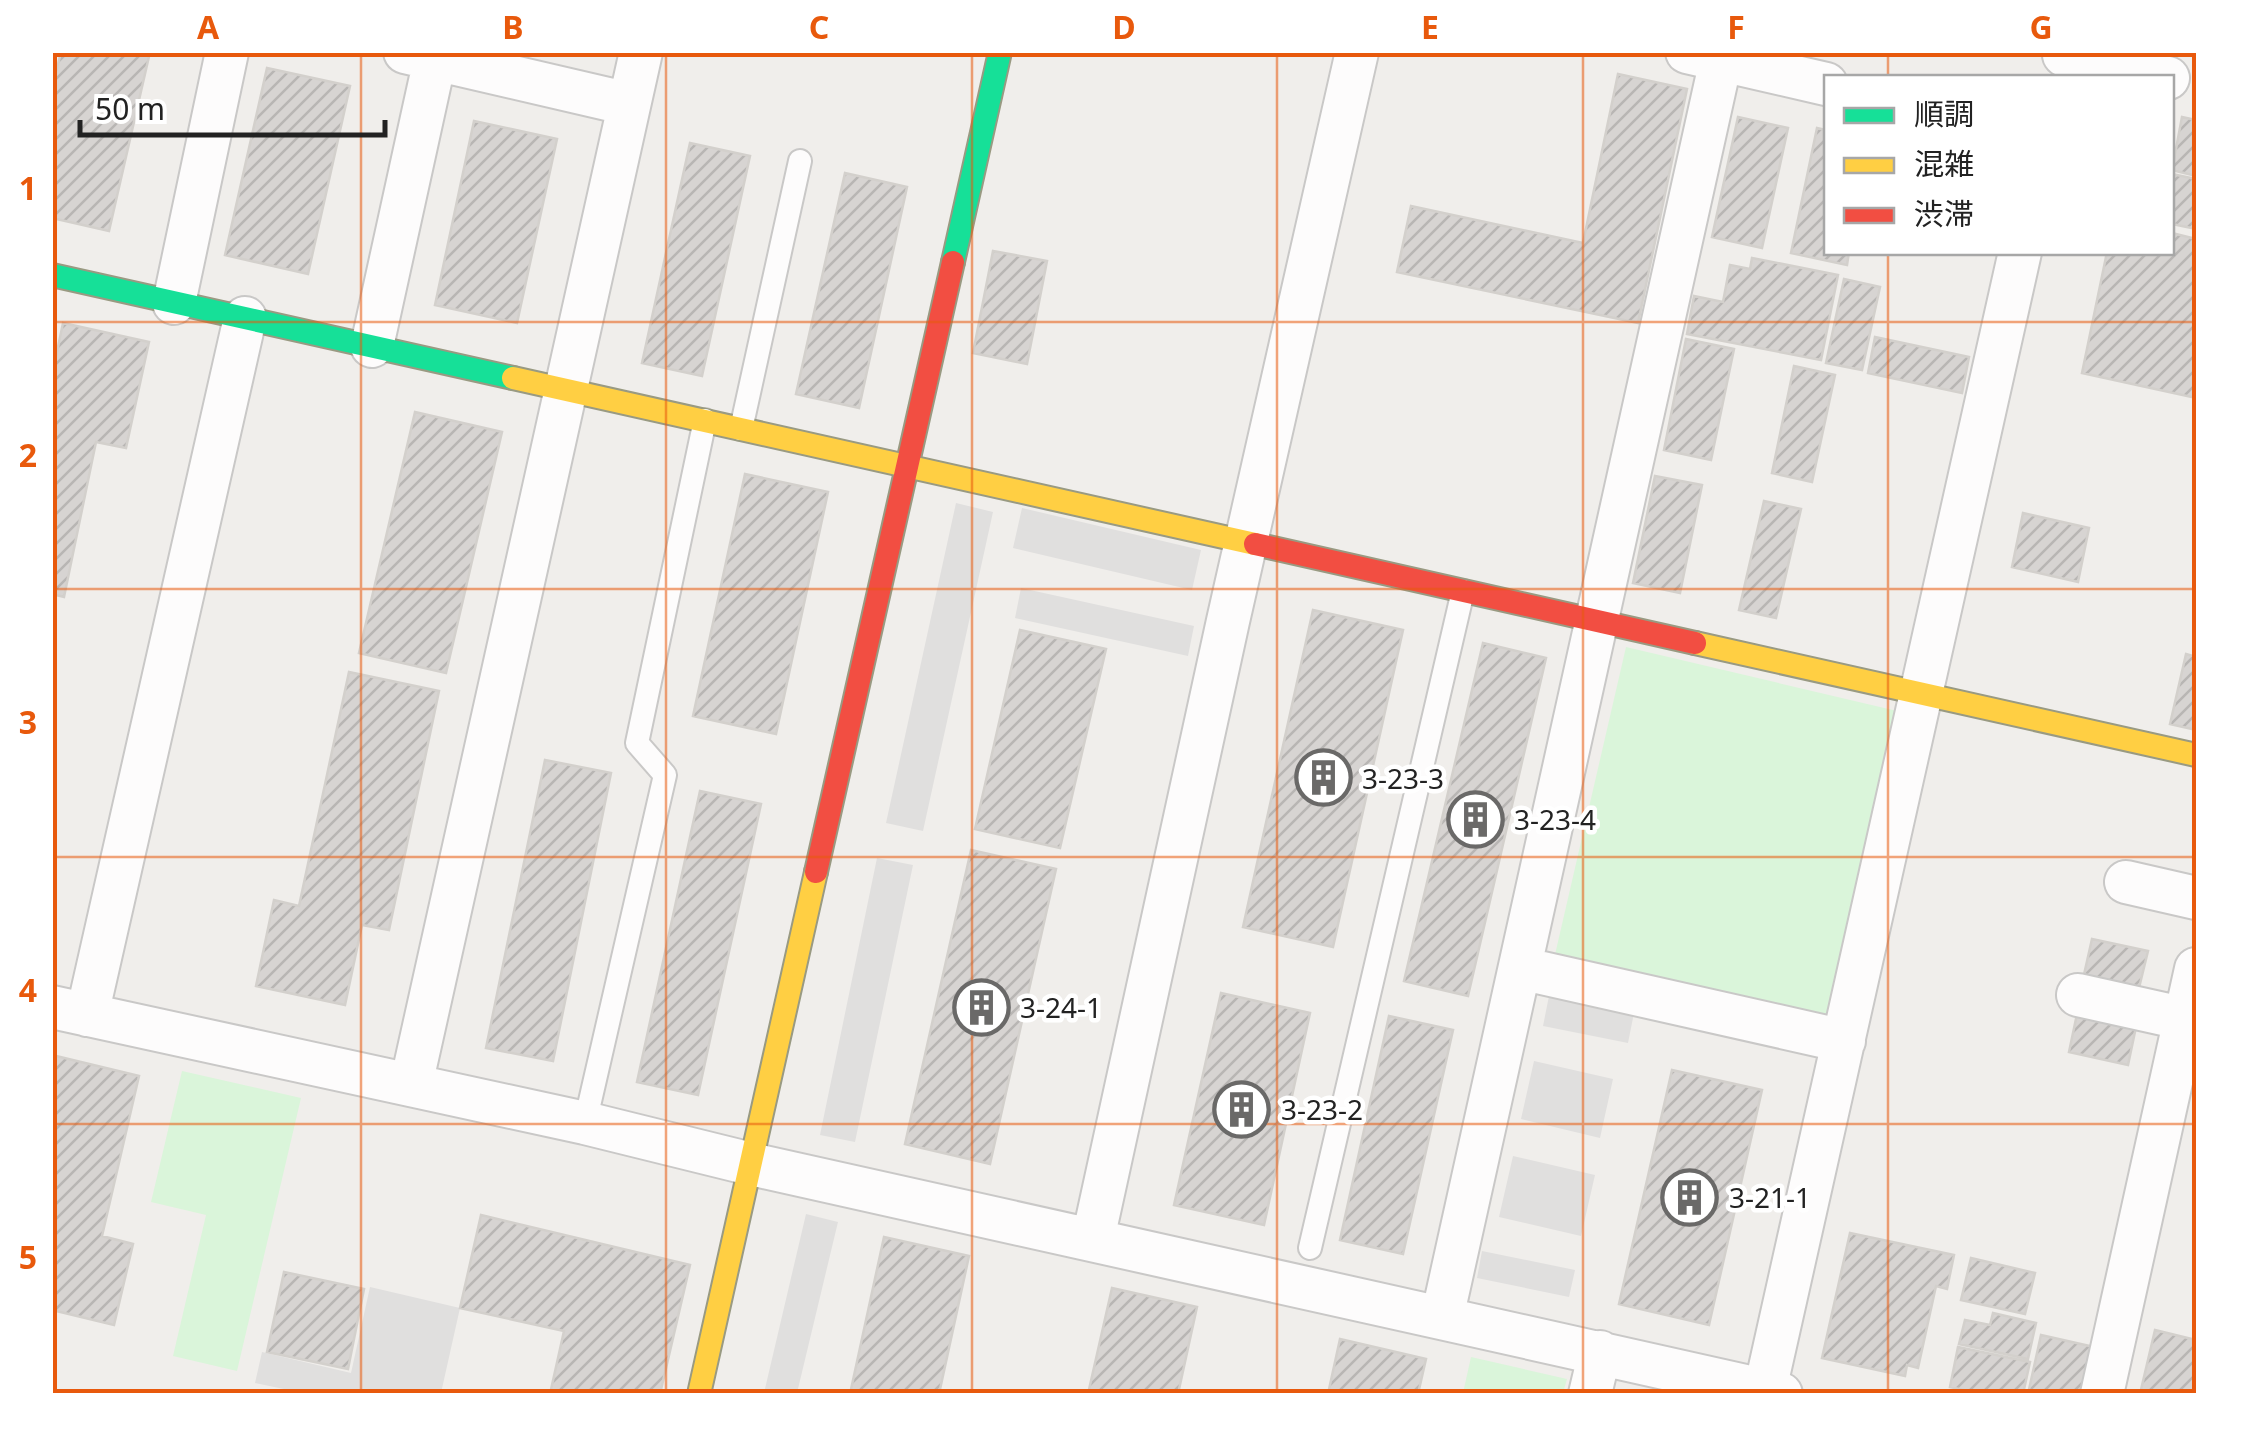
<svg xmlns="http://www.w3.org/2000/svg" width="2249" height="1446" viewBox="0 0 2249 1446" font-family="'Noto Sans','Noto Sans JP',sans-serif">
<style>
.park{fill:#daf5da}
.parking{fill:#e0dfde}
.building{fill:url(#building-hatch);stroke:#d3d0cc;stroke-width:2.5}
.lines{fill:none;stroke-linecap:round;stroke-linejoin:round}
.lane-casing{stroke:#c9c8c7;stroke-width:26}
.street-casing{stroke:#c9c8c7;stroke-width:46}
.fast-casing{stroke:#999a82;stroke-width:26}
.slow-casing{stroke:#999a82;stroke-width:26}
.jam-casing{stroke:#999a82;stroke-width:26}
.lane{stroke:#fdfcfc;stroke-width:22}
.street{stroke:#fdfcfc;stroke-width:42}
.fast{stroke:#16e098;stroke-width:22}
.slow{stroke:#ffcf43;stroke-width:22}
.jam{stroke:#f24e42;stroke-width:22}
.grid{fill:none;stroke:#e8590c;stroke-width:2.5;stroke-opacity:0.55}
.labels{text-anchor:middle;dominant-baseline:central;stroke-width:9;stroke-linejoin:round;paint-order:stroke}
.poi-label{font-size:28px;fill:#222;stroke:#fff;text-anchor:start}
.neatline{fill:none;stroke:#e8590c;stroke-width:4}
.grid-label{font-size:32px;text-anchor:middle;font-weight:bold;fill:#e8590c}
</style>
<defs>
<pattern id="building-hatch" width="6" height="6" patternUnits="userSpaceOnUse" patternTransform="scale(2.5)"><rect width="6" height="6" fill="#d7d4d2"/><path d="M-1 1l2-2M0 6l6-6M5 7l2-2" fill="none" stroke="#b8b6b4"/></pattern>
</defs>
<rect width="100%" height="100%" fill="#f0eeeb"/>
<!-- park -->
<path class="park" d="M1626 647 1897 711 1832 1025 1554 959Z
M182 1071 301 1098 237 1371 173 1356 206 1215 151 1202Z
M1471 1357 1567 1379 1563 1393H1463Z"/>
<!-- parking -->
<path class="parking" d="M956 503 993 512 923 831 886 823Z
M1022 508 1201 550 1192 590 1013 548Z
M1021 588 1194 626 1188 656 1015 618Z
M877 858 913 865 855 1142 820 1135Z
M1550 991 1635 1008 1628 1043 1543 1026Z
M1534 1061 1613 1079 1600 1138 1521 1119Z
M1513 1156 1595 1175 1581 1236 1499 1217Z
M806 1214 838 1222 797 1393H764Z
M1482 1251 1575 1270 1569 1297 1477 1278Z
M370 1287 460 1308 441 1393H303L255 1383 262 1352 351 1373Z"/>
<!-- building -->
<path class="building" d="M61 52H150L109 231 52 218V89Z
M267 68 350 86 308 274 225 255Z
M1618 74 1687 89 1638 323 1397 272 1411 206 1583 243Z
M1738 117 1788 128 1762 248 1712 237Z
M2182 117 2196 120V176L2172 170Z
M474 121 557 139 517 323 435 305Z
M1817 128 1826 130V252H1849L1847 265 1791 253Z
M690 143 750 156 702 376 642 363Z
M845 173 907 187 859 408 796 394Z
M2172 174 2196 179V229L2172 224Z
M2172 233 2196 239V398L2082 373 2107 252H2172Z
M993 251 1047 261 1027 364 973 353Z
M1752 258 1838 275 1821 360 1687 334 1694 296 1723 302 1730 265 1750 269Z
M1844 279 1880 287 1862 370 1826 363Z
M63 323 149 342 126 448 96 442 64 597 52 594V376Z
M1875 337 1969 357 1962 393 1868 373Z
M1686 339 1734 349 1711 460 1664 450Z
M1794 366 1835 375 1812 482 1772 473Z
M415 412 502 432 446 673 359 653Z
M745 474 828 492 776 734 693 716Z
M1655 476 1702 485 1680 593 1633 583Z
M1764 501 1801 509 1776 618 1739 610Z
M2023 513 2089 528 2078 582 2012 567Z
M1313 610 1403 630 1333 947 1243 927Z
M1020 630 1106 649 1060 848 975 829Z
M1483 643 1546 658 1468 996 1404 981Z
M2186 654 2196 657V730L2170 724Z
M349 672 439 691 389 930 362 925 345 1005 256 986 274 900 299 906Z
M545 760 611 773 553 1061 486 1048Z
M700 791 761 804 698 1095 637 1082Z
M971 850 1056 869 990 1164 905 1144Z
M2092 939 2148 951 2138 992 2083 979Z
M1221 993 1310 1013 1264 1225 1174 1205Z
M2077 1014 2136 1027 2128 1065 2069 1052Z
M1389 1016 1453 1030 1403 1254 1340 1240Z
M52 1055 139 1076 102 1236 133 1244 114 1325 52 1310Z
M1672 1070 1762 1090 1709 1325 1619 1304Z
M481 1215 690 1265 660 1394H550L564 1331 460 1308Z
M1850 1233 1954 1255 1947 1289 1936 1286 1918 1368 1907 1365 1905 1376 1822 1358Z
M884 1237 969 1256 939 1394H850Z
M1971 1258 2035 1273 2025 1314 1961 1300Z
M284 1272 364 1289 348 1369 267 1352Z
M1112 1288 1197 1307 1178 1394H1088Z
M1993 1313 2036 1323 2028 1359 1959 1344 1965 1320 1990 1325Z
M2155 1330 2196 1340V1394H2140Z
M2041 1335 2094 1347 2083 1394H2028Z
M1340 1339 1426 1359 1418 1394H1328Z
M1958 1347 2030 1362 2023 1394H1982L1950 1387Z"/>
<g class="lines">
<defs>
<path id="lane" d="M741 429 800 161
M585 1123 665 775 637 743 705 420
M1310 1248 1463 591"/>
<path id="street" d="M405 52 629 104
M1687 52 1826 84
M2064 55 2168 78
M174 303 227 52
M372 346 435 59
M2126 882 2196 898
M1520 968 1844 1041
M2078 995 2186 1019
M52 1007 585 1123 751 1164 1781 1394
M87 1015 245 318
M411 1085 641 52
M1093 1239 1228 621 1357 52
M1442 1318 1721 60
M1765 1390 2020 252
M1590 1394 1600 1352
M2102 1394 2196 969"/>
<path id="fast" d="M953 262 1000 52
M52 275 513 378"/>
<path id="slow" d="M513 378 1255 544
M1695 643 2196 755
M699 1394 816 872"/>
<path id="jam" d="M1255 544 1695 643
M816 872 953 262"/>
</defs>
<!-- lane casing -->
<use href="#lane" class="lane-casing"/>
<!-- street casing -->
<use href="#street" class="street-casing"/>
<!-- fast casing -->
<use href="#fast" class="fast-casing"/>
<!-- slow casing -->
<use href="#slow" class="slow-casing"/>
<!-- jam casing -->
<use href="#jam" class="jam-casing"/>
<!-- lane -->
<use href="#lane" class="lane"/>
<!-- street -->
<use href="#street" class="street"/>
<!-- fast -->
<use href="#fast" class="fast"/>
<!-- slow -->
<use href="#slow" class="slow"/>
<!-- jam -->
<use href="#jam" class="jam"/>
</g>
<!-- grid -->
<path class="grid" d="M361 52V1394M666 52V1394M972 52V1394M1277 52V1394M1583 52V1394M1888 52V78M1888 252V1394M52 322H2196M52 589H2196M52 857H2196M52 1124H2196"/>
<!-- icons -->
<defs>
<symbol id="building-ring" viewBox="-11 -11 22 22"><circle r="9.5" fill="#fff" stroke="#6a6968" stroke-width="1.5"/><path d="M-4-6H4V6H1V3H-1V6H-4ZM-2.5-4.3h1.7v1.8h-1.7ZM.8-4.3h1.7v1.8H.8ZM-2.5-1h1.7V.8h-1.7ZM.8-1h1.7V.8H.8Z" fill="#6a6968"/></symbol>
</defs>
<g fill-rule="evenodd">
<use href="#building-ring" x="1292" y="746" width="63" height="63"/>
<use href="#building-ring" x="1444" y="788" width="63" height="63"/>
<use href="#building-ring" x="950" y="976" width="63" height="63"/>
<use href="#building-ring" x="1210" y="1078" width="63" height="63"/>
<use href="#building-ring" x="1658" y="1166" width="63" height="63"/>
</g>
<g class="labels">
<!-- poi labels -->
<g class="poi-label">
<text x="1362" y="778">3-23-3</text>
<text x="1514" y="819">3-23-4</text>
<text x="1020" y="1007">3-24-1</text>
<text x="1281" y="1109">3-23-2</text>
<text x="1729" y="1197">3-21-1</text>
</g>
</g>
<!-- border -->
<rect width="2249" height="1446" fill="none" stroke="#ffffff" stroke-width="110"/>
<!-- legend -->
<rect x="1824" y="75" width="350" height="180" fill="#ffffff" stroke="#a7a7a7" stroke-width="2.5"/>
<rect x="1844" y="108" width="50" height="15" fill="#16e098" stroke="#a7a7a7" stroke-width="2.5"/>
<text x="1914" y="125" font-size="30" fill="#222222">順調</text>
<rect x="1844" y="158" width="50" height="15" fill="#ffcf43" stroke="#a7a7a7" stroke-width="2.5"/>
<text x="1914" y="175" font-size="30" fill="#222222">混雑</text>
<rect x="1844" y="208" width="50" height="15" fill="#f24e42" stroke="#a7a7a7" stroke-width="2.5"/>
<text x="1914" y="225" font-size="30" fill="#222222">渋滞</text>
<!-- scale -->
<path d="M80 120v15h305v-15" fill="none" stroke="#222222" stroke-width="5"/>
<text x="95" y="120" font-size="30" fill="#222222" stroke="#ffffff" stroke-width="8" paint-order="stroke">50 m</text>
<rect x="55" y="55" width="2139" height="1336" class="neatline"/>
<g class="grid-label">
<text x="208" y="39">A</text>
<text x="513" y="39">B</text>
<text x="819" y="39">C</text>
<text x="1124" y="39">D</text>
<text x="1430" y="39">E</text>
<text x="1736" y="39">F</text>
<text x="2041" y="39">G</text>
<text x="28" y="200">1</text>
<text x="28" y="467">2</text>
<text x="28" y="734">3</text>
<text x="28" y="1002">4</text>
<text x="28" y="1269">5</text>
</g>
</svg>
